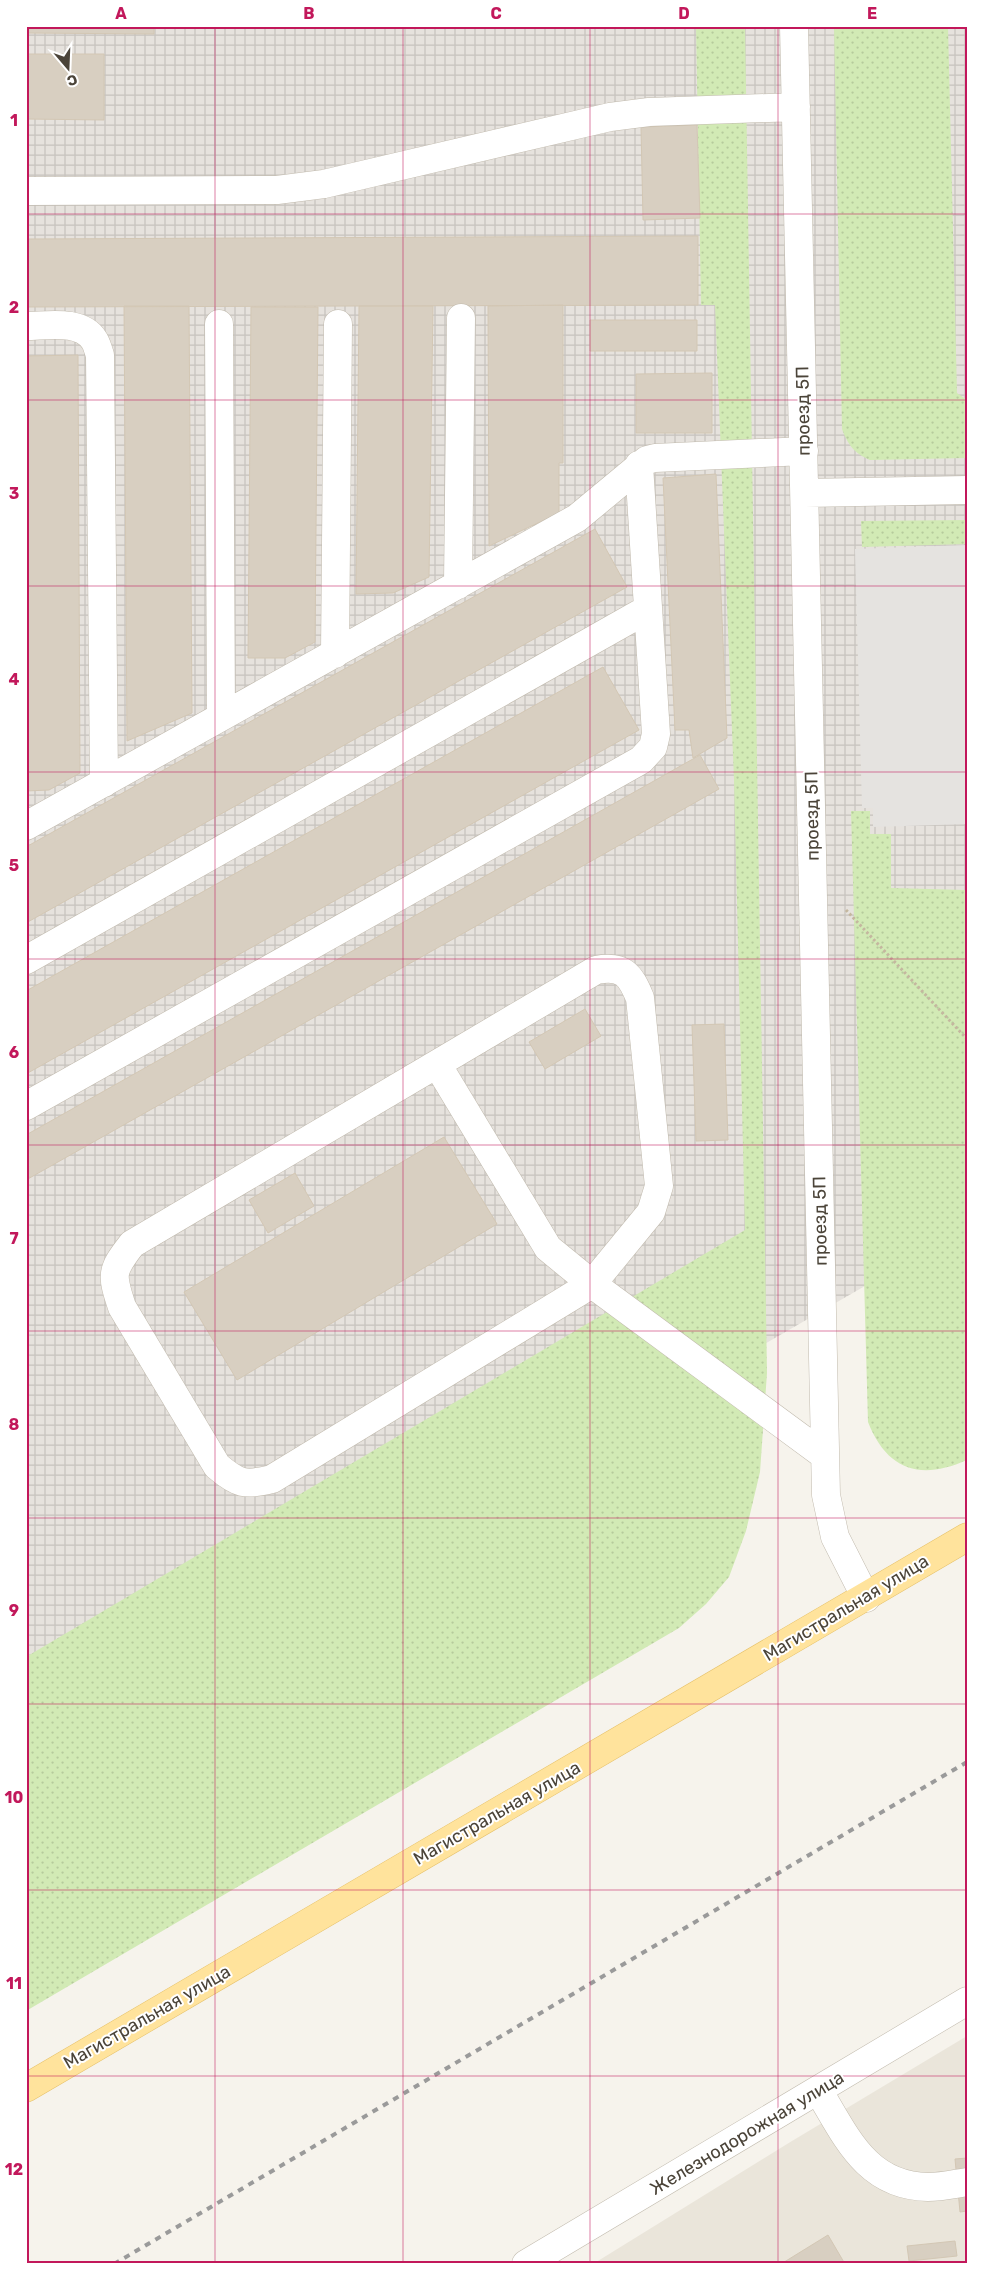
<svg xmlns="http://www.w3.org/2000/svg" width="993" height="2290" viewBox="0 0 993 2290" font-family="Rubik,sans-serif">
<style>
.residential{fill:#eae5da}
.industrial{fill:url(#industrial-grid)}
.grass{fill:url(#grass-dots)}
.parking{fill:#e5e3e0}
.building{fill:#d8cfc1;stroke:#d3c7b4}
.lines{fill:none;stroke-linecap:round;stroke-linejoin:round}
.minor-casing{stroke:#c2bbae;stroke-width:29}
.major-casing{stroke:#e6c16a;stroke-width:29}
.path{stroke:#c4b79f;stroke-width:3;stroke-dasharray:2.5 2.5;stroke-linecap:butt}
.minor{stroke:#fff;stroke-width:28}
.major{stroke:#ffe39c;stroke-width:28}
.rail{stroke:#9a9a9a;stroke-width:4;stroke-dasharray:6 6;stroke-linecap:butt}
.grid{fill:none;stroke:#c2185b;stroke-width:1;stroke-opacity:0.55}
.labels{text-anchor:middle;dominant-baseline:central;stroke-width:4;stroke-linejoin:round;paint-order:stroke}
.street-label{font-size:18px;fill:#4b4439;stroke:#fff}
.neatline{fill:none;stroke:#c2185b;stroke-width:2}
.grid-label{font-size:16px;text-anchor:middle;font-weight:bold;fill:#c2185b}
</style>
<defs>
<pattern id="industrial-grid" width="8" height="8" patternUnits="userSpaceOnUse" patternTransform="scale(1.25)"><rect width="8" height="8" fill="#e6e2dd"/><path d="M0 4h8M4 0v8" fill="none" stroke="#c7c3be"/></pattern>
<pattern id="grass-dots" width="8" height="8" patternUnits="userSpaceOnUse" patternTransform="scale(1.25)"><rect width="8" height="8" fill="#d2eab5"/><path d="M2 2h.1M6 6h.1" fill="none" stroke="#b6ca9c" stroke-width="1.8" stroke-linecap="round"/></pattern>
</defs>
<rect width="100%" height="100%" fill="#f6f3ec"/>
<!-- residential -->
<path class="residential" d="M967 2036V2264H593L792 2141Z"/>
<!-- industrial -->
<path class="industrial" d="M26 26H967V1227L26 1771Z"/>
<!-- grass -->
<path class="grass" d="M696 26H745L767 1373 760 1472 746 1531 729 1577 706 1604 679 1628 26 2011V1657L745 1230 734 780 715 305H701Z
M834 26H948L957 393 967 400V458L870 460C854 453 848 445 842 429Z
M967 520V544L862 547 861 521Z
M851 811H870V834H891V888L967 890V1460C920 1481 887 1470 868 1422Z"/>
<!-- parking -->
<path class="parking" d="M967 545V824L873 827V808H862L855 549Z"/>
<!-- building -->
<path class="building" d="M26 26H154V34L26 33Z
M26 54H104V120L26 119Z
M697 125 700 218 643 220 641 127Z
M698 236V305L26 307V239Z
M563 305V463H559V513L489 546 488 306Z
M124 306H189L192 713 127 741Z
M359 306H433L429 577 393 593 356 594Z
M251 307H318L315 642 285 658H248Z
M590 320H697V351H590Z
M78 355 80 773 49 790 26 791V356Z
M712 373V433H636V374Z
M716 474 727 738 693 758 689 730H675L663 478Z
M595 529 627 587 26 923V847Z
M603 667 639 730 26 1074V991Z
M700 755 719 789 26 1180V1135Z
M585 1009 601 1036 545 1069 529 1042Z
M724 1024 728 1140 696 1141 692 1025Z
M444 1137 497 1224 237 1380 184 1292Z
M295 1173 314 1206 268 1233 249 1200Z
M967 2158V2211L960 2212 955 2159Z
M828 2235 845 2264H781Z
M955 2241 957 2256 909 2261 907 2246Z"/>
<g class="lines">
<defs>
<path id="minor" d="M794 26 826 1495 835 1537 866 1598
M26 191 277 190 324 184 610 117 649 112 796 107
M219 324 221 717
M26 326C47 326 81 319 94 340 97 344 98 350 100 355L104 783
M805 493 967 490
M458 585 461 318
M335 654 338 324
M26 826 577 518 647 460 655 458 804 451
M26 960 648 609
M437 1064 596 970C623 965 630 974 640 998L659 1186 651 1212 592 1284 272 1479C245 1486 238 1484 217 1466L122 1307C111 1274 111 1271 132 1244L437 1064 548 1248 592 1284 824 1455
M26 1106 641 760 653 747 656 734 639 465
M818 2090C846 2136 866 2186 928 2187 941 2187 954 2184 967 2182
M526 2264 967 2001"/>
<path id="major" d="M26 2088 967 1537"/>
</defs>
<!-- minor casing -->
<use href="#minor" class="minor-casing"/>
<!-- major casing -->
<use href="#major" class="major-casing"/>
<!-- path -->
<path class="path" d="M846 910 967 1039"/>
<!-- minor -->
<use href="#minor" class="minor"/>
<!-- major -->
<use href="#major" class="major"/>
<!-- rail -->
<path class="rail" d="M114 2264 967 1762"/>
</g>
<!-- grid -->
<path class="grid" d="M215 26V2264M403 26V2264M590 26V2264M778 26V2264M26 214H967M26 400H967M26 586H967M26 772H967M26 959H967M26 1145H967M26 1331H967M26 1518H967M26 1704H967M26 1890H967M26 2076H967"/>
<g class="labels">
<!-- street labels -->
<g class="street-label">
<text transform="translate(803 411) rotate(-91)">проезд 5П</text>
<text transform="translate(812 816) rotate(-91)">проезд 5П</text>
<text transform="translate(820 1221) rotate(-91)">проезд 5П</text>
<text transform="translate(846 1608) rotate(-31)">Магистральная улица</text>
<text transform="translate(497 1813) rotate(-30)">Магистральная улица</text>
<text transform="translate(147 2017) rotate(-30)">Магистральная улица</text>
<text transform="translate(747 2133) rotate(-31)">Железнодорожная улица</text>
</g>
</g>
<!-- border -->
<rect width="993" height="2290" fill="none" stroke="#ffffff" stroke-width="55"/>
<!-- north arrow -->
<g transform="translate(68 68) rotate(161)" stroke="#ffffff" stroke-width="4" paint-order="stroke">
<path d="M0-4L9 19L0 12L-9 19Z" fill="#4b4439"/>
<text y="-8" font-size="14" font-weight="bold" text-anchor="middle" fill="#4b4439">С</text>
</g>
<rect x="28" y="28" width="938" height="2234" class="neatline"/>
<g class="grid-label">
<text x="121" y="19">A</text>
<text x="309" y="19">B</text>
<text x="496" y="19">C</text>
<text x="684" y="19">D</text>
<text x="872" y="19">E</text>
<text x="14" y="126">1</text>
<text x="14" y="313">2</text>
<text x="14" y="499">3</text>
<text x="14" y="685">4</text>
<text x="14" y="871">5</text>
<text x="14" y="1058">6</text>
<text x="14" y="1244">7</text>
<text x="14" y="1430">8</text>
<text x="14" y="1616">9</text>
<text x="14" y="1803">10</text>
<text x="14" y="1989">11</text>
<text x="14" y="2175">12</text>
</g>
</svg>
